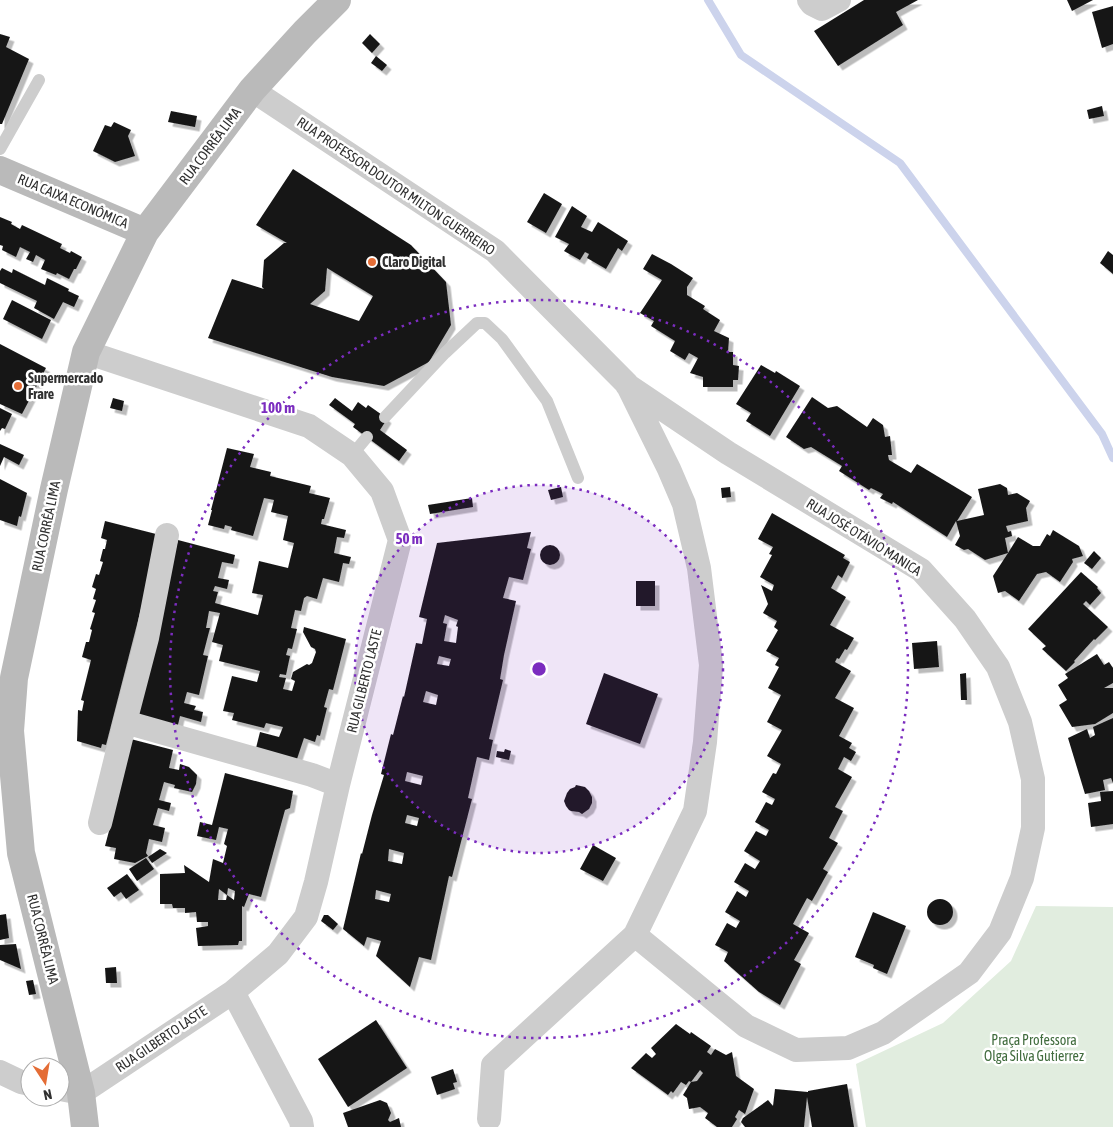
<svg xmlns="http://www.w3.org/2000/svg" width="1113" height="1127" viewBox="0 0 1113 1127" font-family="'Asap Condensed',sans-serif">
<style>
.green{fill:#e1eddf}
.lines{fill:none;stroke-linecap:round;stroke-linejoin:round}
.stream{stroke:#ccd3ec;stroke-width:8}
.building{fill:#171717;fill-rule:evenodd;filter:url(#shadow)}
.lane{stroke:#cdcdcd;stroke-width:12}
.street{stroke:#cdcdcd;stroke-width:24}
.secondary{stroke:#bababa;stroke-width:28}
.ring{fill:none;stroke:#7b2cbf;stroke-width:2.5;stroke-dasharray:2.5 5}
.poi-dot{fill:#e46d36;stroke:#fff;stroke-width:2}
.labels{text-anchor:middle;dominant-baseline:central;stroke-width:5;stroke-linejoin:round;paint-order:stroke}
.street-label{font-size:14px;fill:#303030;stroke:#fff}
.poi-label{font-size:14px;font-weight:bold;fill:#303030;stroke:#fff;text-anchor:start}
.park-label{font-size:14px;fill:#416c3e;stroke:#fff}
.centre{fill:#7b2cbf;stroke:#fff;stroke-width:2.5}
.ring-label{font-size:15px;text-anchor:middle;font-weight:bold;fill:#7b2cbf;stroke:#fff;stroke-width:5;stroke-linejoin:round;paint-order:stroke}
</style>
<defs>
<filter id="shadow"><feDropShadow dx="4.5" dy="4.5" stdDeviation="0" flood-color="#0004"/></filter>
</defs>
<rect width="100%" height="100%" fill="#fff"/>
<!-- green -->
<path class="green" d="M1036 906 1113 907V1127H866L856 1064 943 1023 1011 961Z"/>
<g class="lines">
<!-- stream -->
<path class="stream" d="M708 0 741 55 900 163 1102 434 1113 458"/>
</g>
<!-- building -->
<path class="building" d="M864 0H918L896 12 903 25 838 66 814 31Z
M1067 0H1093L1072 11Z
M1113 6V44L1102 48 1092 12Z
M0 34 10 37 6 47 29 59 2 124H0Z
M370 34 380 44 372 53 362 43Z
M376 56 387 65 382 71 371 63Z
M1102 106 1104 116 1089 119 1087 110Z
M171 111 197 116 195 127 168 122Z
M114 122 131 130 128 136 135 156 115 162 93 151 105 125 111 127Z
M293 169 411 245 446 282 451 325 429 362 384 386 332 377 208 338 232 279 264 289 262 287 264 260 284 243H287L256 225ZM327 268 373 296 359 321 310 304 325 291Z
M544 193 562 204 546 233 527 222Z
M572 206 587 216 581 227 592 232 598 222 628 241 622 251 618 248 606 269 587 258 589 254 585 252 580 260 564 251 569 244 555 237Z
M0 217 12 222 11 224 20 229 22 225 62 244 60 248 70 253 71 251 82 257 76 269H74L69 279 57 273 56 275 41 269 45 260 36 255 33 262 26 259 30 252 20 247 16 257 2 250 3 246 0 245Z
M1108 251 1113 255V274L1100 263Z
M652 254 671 264 693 278 687 287V295L705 306 703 309 720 320 714 331 729 338 728 352H733V365L739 366 738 380H733V387H703V377L690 373 698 358 689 353 685 360 670 351 675 341 651 326 654 321 640 313 662 280 643 269Z
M2 268 12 273 13 269 45 285 47 278 69 289 68 291 79 296 74 307 63 302 54 319 34 308 37 301 0 283V271Z
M12 300 51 320 42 339 3 319Z
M0 344 46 368 22 414 0 404Z
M761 365 775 373 776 371 800 386 770 436 746 421 751 413 736 404Z
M812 397 828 408 837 406 867 427 873 418 883 425 885 437 890 436 892 455H888L889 460 911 473 917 464 972 497 957 521 984 515 978 489 1000 484 1007 488 1008 495 1017 493 1030 501 1026 508 1028 521 1006 526 1008 532 1011 531 1012 536 1005 538 1008 553 1018 537 1033 546H1040L1047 534 1050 536 1053 530 1079 546 1083 556 1072 559 1073 562 1060 582 1046 572 1037 574 1019 601 1005 591 998 593 993 576 1008 553 985 560 968 549 964 550 955 545 960 536 956 521 947 537 893 502 892 504 880 498 883 494 871 488 869 490 839 471 842 466 811 447 804 449 786 437Z
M113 398 124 401 122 411 110 408Z
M335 398 352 411 358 402 366 408 368 405 385 417 387 419 380 430 407 450 399 461 353 427 355 424 329 405Z
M0 408 12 414 5 429 2 428 0 431Z
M0 444 24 455 19 465 4 457 0 466Z
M227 448 254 454 250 467 271 472 270 476 311 486 309 493 330 498 324 519H322L321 524 346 530 344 538 337 537 334 553 351 557 349 564 343 563 339 582 323 578 317 599 307 596 304 598 301 611 295 610 291 628 297 629 292 649 288 648 286 655 290 656 286 675 280 674 279 677 286 678 283 689 292 691 295 681 291 679 293 672 307 664 309 665 312 663 316 652 315 649 311 647 303 632 304 627 346 639 333 690 329 689 324 707 327 708 320 736 317 735 315 742 304 738 295 765 255 752 260 732 279 737 283 727 266 723 264 728 232 720 234 713 223 711 232 676 257 682 260 671 219 661 223 645 212 642 220 613 209 611 206 628H210L203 655 208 656 199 695 187 692 184 703 196 706 194 710 203 712 201 722 180 716 177 729 133 716 178 540 235 555 233 564 222 562 218 578 229 580 227 589 215 586 213 591 218 592 215 603 258 615 263 595 252 593 259 561 288 568 294 543 283 540 288 516 271 512 274 500 264 498 253 536 231 530 232 527 225 525 224 529 208 525 212 510H211Z
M0 479 27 493 21 517 19 516 17 526 0 520Z
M561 487 563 497 551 500 548 490Z
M730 487 731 497 722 498 721 488Z
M472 498 473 507 430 514 428 505Z
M772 513 845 555 843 558 850 562 842 578 838 575 831 588 846 597 830 625 854 638 847 650 845 649 839 659 837 658 835 662 851 671 835 698 854 708 839 736 852 743 849 748 856 752 851 761 844 757 838 769 852 777 835 807 843 811 829 838 838 843 823 869 828 872 812 901 807 898 793 924 809 933 794 960 801 964 780 1005 759 992 724 961 728 952 715 945 727 923 736 928 740 921 725 912 737 891 746 897 749 891 734 882 745 863 755 869 760 861 744 851 756 831 766 836 769 830 755 822 766 802 772 805 775 799 762 792 773 773 776 774 781 764 767 756 782 730 767 722 781 695 768 688 779 667 775 665 779 658 766 651 778 630 774 627 777 621 763 613 768 604 761 585 772 591 774 585 760 577 772 555 769 554 773 547 758 539Z
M105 521 160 535 106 745 102 744 101 748 77 741 78 710 82 711 84 701 81 700 91 660 82 657 86 642H89L92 630 90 629 95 613 92 612 96 600 93 599 96 589 92 587 96 574 99 575 103 562 100 561 103 549H105L107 540 101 538Z
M531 532 527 548 531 549 523 580 509 577 503 598 516 601 504 655 500 679 503 680 489 739 493 740 489 760 477 757 468 798 472 799 452 877 449 876 431 960 419 957 410 987 376 956 381 941 367 937 364 946 343 929 361 853 362 854 372 815 384 775 381 774 391 734 393 735 403 696 404 697 416 643 422 644 427 619 419 617 437 543ZM445 615 458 620 456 626 458 627 456 643 444 641 447 624 443 623ZM439 656 451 659 449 666 437 664ZM426 691 438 695 436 705 423 702ZM407 772 423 776 421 785 405 781ZM407 815 419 818 417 826 405 823ZM389 849 404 853 402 864 388 861ZM376 890 391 894 389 902 375 899Z
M540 555a10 10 0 1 1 20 0a10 10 0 1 1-20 0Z
M1094 551 1101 558 1092 569 1084 563Z
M1081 572 1098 587 1097 588 1101 593 1090 605 1086 601 1083 604 1108 627 1095 640 1094 639 1074 661 1075 662 1066 671 1042 649 1046 646 1028 629Z
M636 581H655V606H636Z
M937 641 939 667 914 669 912 643Z
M1097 654 1104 665 1109 662 1113 668V683L1104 688H1113V713L1095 724 1072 727 1059 705 1067 700 1058 685 1068 678 1065 674Z
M604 673 658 694 640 744 586 724Z
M966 673 967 700H961L960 674Z
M1113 718V783L1111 778 1103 780 1105 790 1085 794 1068 738 1087 729 1090 738 1095 735 1093 727Z
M127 738 173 750 169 768 179 770 180 764 189 767 197 775 196 784 192 792 174 788 175 785 164 782 159 800 171 803 169 811 158 808 153 825 165 828 162 842 149 839 146 853 148 856 135 863 114 859 116 848 105 846 113 816Z
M505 749 511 751 509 760 496 757 497 751 504 752Z
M225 773 293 791 290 808 285 810 261 897 249 894 244 907 242 906V941H239L238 945 198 946 196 928 208 926V922H197L196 912 185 913V908H173L172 904H160V874L185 873 184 865 209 882 213 859 223 863 227 846 224 844 228 829 219 827 216 840 197 836 200 822 212 825ZM228 888 235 891 234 900 227 895ZM219 889 227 895 226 900H218Z
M576 785 585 787 589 791 592 797V803L589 809 582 814 579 812 571 811 569 810 566 806 564 801 567 793 570 789 575 787Z
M1113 791V824L1091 827 1088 803 1101 801 1100 792Z
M593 845 616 858 603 881 580 869Z
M160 849 167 853 152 863 148 857Z
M146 858 154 869 137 881 129 869Z
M127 874 139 890 126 899 121 892 114 897 107 888Z
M927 912a13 13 0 1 1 26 0a13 13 0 1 1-26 0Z
M873 912 906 926 887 974 873 968 874 965 855 957Z
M6 914 9 938 0 940V915Z
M324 915H328L338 924 333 930 321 921Z
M16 944 21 969 0 960V945Z
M116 967 117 983H106L105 968Z
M33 980 36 994 29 995 26 981Z
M376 1020 407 1068 348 1107 318 1059Z
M676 1024 690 1034 691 1032 711 1046 707 1052 711 1055 715 1049 726 1055 732 1052 736 1076 754 1089 745 1114 739 1110 735 1117 737 1119 732 1127H717L705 1118 708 1113 700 1107 689 1109 687 1098 683 1095 691 1082 689 1081 686 1085 681 1082 673 1093 671 1091 668 1095 631 1068 646 1053 652 1058 656 1054 651 1048ZM700 1070 703 1073 697 1081 691 1082Z
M453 1069 457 1082 453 1083 455 1089 437 1095 431 1077Z
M847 1084 854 1127H812L807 1097 804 1127H745L741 1122 743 1118 768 1100 773 1106 775 1089 808 1092V1091Z
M380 1100 387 1103 391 1113 388 1120 390 1122 399 1118 401 1127H348L343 1113Z"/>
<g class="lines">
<!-- lane -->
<path class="lane" d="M0 149 39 80
M385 417 445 353 477 323H485L502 339 547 401 578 478
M352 455 367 437"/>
<!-- street -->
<path class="street" d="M809 0 812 4 822 9 839 0
M252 90 495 251 627 384 669 469 684 504 699 568 711 665 705 742 695 811 635 935 493 1065 489 1119
M627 385 728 453 921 570 965 619 998 667 1020 722 1033 779V828L1022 878 1000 932 969 973 883 1033 848 1048 796 1050 746 1026 635 935
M125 722 312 775 338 785
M100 823 125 722 147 638 167 535
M233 992 301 1121 302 1127
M0 1072 21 1082 30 1084
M60 1089 81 1093 233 992 278 954 306 917 316 882 338 785 400 540 382 491 352 455 309 426 86 352"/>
<!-- secondary -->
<path class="secondary" d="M0 170 145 232
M85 1127 81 1093 21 853 10 731 14 678 54 489 86 352 145 232 252 90 305 32 337 0"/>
</g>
<!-- distance rings -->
<circle cx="539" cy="669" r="184" fill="#7b2cbf" fill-opacity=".12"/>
<g class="ring">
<circle cx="539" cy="669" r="184"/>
<circle cx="539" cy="669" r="369"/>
</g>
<!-- markers -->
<g class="poi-dot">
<circle cx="372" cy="262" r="5"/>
<circle cx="18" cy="386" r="5"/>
</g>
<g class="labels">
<!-- street labels -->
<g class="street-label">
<text transform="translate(210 146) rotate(-53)">RUA CORRÊA LIMA</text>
<text transform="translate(396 186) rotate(34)">RUA PROFESSOR DOUTOR MILTON GUERREIRO</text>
<text transform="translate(73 201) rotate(23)">RUA CAIXA ECONÔMICA</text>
<text transform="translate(46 526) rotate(-78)">RUA CORRÊA LIMA</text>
<text transform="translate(864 537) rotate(32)">RUA JOSÉ OTÁVIO MANICA</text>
<text transform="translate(364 681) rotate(-76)">RUA GILBERTO LASTE</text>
<text transform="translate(43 939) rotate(76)">RUA CORRÊA LIMA</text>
<text transform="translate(161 1039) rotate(-34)">RUA GILBERTO LASTE</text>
</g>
<!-- poi labels -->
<g class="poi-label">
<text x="382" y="262">Claro Digital</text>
<text x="28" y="378">Supermercado<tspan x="28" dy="16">Frare</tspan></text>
</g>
<!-- park labels -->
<g class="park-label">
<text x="1034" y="1040">Praça Professora<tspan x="1034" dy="16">Olga Silva Gutierrez</tspan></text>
</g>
</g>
<circle cx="539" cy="669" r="8" class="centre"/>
<g class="ring-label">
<text x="278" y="413">100 m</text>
<text x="409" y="544">50 m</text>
</g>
<!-- north arrow -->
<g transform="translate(45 1082) rotate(168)"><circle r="24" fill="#ffffff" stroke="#acacac"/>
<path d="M0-4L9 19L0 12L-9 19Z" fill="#e46d36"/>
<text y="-8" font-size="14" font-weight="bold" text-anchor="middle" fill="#303030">N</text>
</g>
</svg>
